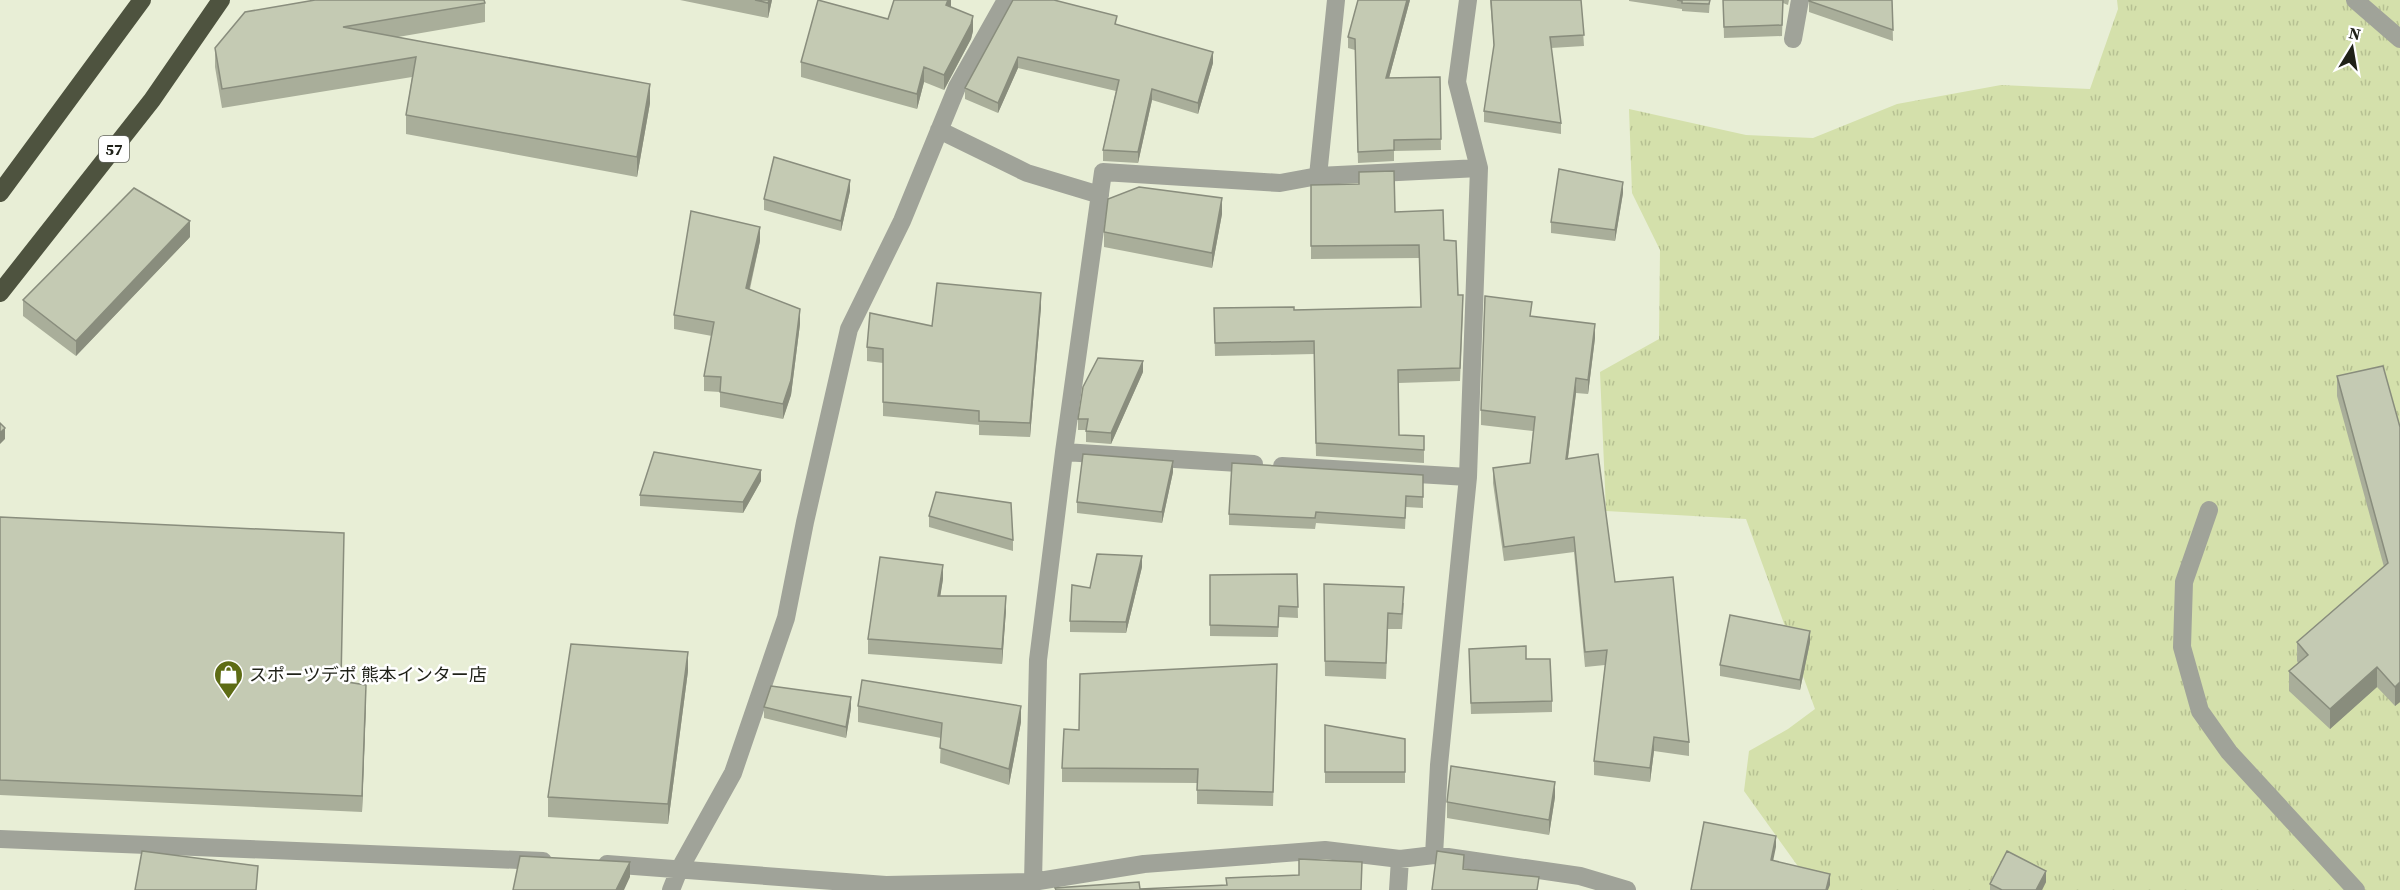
<svg xmlns="http://www.w3.org/2000/svg" width="2400" height="890" viewBox="0 0 2400 890" font-family="'Source Serif 4','Noto Sans JP',serif">
<style>
.grass{fill:url(#grass-tufts)}
.lines{fill:none;stroke-linecap:round;stroke-linejoin:round}
.street{stroke:#a0a399;stroke-width:18}
.highway{stroke:#4e533f;stroke-width:18}
.wall{fill:#a9ae9a}
.shaded-wall{fill:#898d7d}
.building{fill:#c4cab3;stroke:#898d7d;stroke-width:1.5}
.labels{text-anchor:middle;dominant-baseline:central;stroke-width:5;stroke-linejoin:round;paint-order:stroke}
.shield{fill:#fff;stroke:#62645d;stroke-width:1.5}
.shield-label{font-size:16px;font-weight:bold;fill:#1f2118}
.poi-label{font-size:18px;fill:#1f2118;stroke:#fff;text-anchor:start}
</style>
<defs>
<pattern id="grass-tufts" width="24" height="20" patternUnits="userSpaceOnUse" patternTransform="scale(1.5)"><rect width="24" height="20" fill="#d4e0ab"/><path d="M3 7l-1-3M5 7V3M7 7l1-3M15 17l-1-3M17 17v-4M19 17l1-3" fill="none" stroke="#b6c092"/></pattern>
</defs>
<rect width="100%" height="100%" fill="#e8eed6"/>
<!-- grass -->
<path class="grass" d="M2117 0H2400V890H1815L1744 791 1749 751 1788 729 1815 709 1746 519 1606 511 1600 372 1659 339 1660 250 1632 193 1629 109 1746 135 1813 138 1897 104 2001 85 2090 89 2118 9Z"/>
<g class="lines">
<!-- street -->
<path class="street" d="M2355 0 2400 39
M1793 39 1800 0
M939 130 1027 173 1100 195
M1318 176 1336 0
M1064 452 1103 172 1280 183 1318 176 1479 168
M1282 466 1468 477
M2209 510 2184 582 2182 647 2200 711 2229 752 2356 890
M0 839 543 861
M1434 855 1439 765 1468 477 1479 168 1457 82 1468 0
M607 864 886 885 1033 882 1144 864 1325 850 1400 859 1434 855 1580 876 1627 890
M1033 882 1038 660 1064 452 1254 464
M671 890 679 870 733 773 786 618 805 522 849 329 902 221 957 87 1006 0
M1398 890 1400 859"/>
<!-- highway -->
<path class="highway" d="M0 193 142 0
M0 293 152 100 221 0"/>
</g>
<!-- wall -->
<path class="wall" d="M680 0H772L768 18Z
M951 0V7L973 31 971 39 944 90 924 82 917 109 801 77V62L888 19Z
M1410 0 1389 78 1440 77 1441 150 1394 151V161L1358 163 1355 50 1348 48V37Z
M1490 0H1581L1584 46 1551 48 1561 123V134L1484 122V111L1494 48Z
M1629 0H1710L1709 13 1682 11V9L1629 1Z
M1723 0H1789L1788 5 1783 3 1782 36 1724 38Z
M1809 0H1892L1893 41 1809 12Z
M1058 2 1213 63 1198 114 1152 100 1138 163 1103 161V150L1116 91 1018 68 998 113 965 99V88Z
M485 3V22L398 37 650 103 637 177 406 134V115L412 77 222 108 215 67V48Z
M1311 185 1395 212 1444 240 1458 295 1463 308 1460 381 1398 383 1399 435 1424 436V463L1316 456 1314 354 1215 356 1214 308 1294 310 1421 307 1419 258 1311 259Z
M850 191 841 231 764 210V199Z
M1623 193 1615 241 1551 233V222Z
M1222 214 1212 268 1104 247V232Z
M190 237 76 356 23 316V300Z
M760 241 750 289 800 324 791 395 783 419 720 407V392L704 391V376L712 336 674 329V315Z
M1041 307 1030 437 979 435V425L883 416V363L867 361V347Z
M1532 316 1595 338 1588 394 1576 393 1568 458 1615 582 1689 742V756L1654 751 1650 782 1594 775V761L1605 665 1585 667 1574 552 1504 561 1493 483V468L1530 463 1533 431 1481 425V410Z
M1143 372 1111 444 1086 442V430H1078V419Z
M2337 376 2400 427V702L2395 706 2377 687 2330 729 2289 691V671L2298 663 2297 661V642L2384 567 2337 396Z
M1173 472 1162 523 1077 513V502Z
M1423 475V508L1406 507 1405 529 1316 523 1315 529 1229 525V514Z
M761 481 743 513 640 506V495Z
M929 516 1013 540V551L929 527Z
M0 517 342 681 366 701 362 812 0 795Z
M1142 567 1126 633 1070 632V621L1090 588Z
M1297 574 1298 618 1279 617 1278 637 1210 636V575Z
M943 579 940 596 1006 610 1002 664 868 654V639Z
M1324 584 1404 603 1402 629H1388L1386 679 1325 676Z
M1810 642 1800 690 1720 676V665Z
M1526 659 1552 701V712L1471 714 1469 660Z
M688 671 668 824 548 817V797Z
M1277 678 1273 806 1197 804V783L1062 782V768L1079 730Z
M858 706 1021 722 1009 785 940 763 941 738 858 722Z
M764 707 851 708 846 738 764 718Z
M1325 725 1405 739V783H1325Z
M1555 797 1549 835 1447 818V802Z
M2046 882 2042 890H1990V884Z"/>
<!-- shaded-wall -->
<path class="shaded-wall" d="M769 0H772L768 18V3Z
M948 0H951V6L946 20V5Z
M1407 0H1410L1386 89V78Z
M973 16V31L971 39 944 90V75Z
M1213 52V63L1198 114V103Z
M1018 57V68L998 113V103Z
M924 67V82L917 109V94Z
M650 84V103L637 177V157Z
M1152 89V100L1138 163V152Z
M850 180V191L841 231V221Z
M1623 182V193L1615 241V230Z
M1222 198V214L1212 268V253Z
M190 221V237L76 356V341Z
M760 227V241L746 303V288Z
M1041 293V307L1030 437V423Z
M800 309V324L791 395 783 419V404Z
M1595 324V338L1588 394V380Z
M1143 361V372L1111 444V433Z
M1576 378V393L1566 473V459Z
M5 428V439L0 444V433Z
M1173 461V472L1162 523V512Z
M761 470V481L743 513V502Z
M1142 556V567L1126 633V622Z
M943 565V579L938 611V596Z
M1006 596V610L1002 664V649Z
M1810 631V642L1800 690V680Z
M688 652V671L668 824V804Z
M2377 667V687L2330 729V709Z
M2400 682V702L2395 706V687Z
M366 685V701L362 812V796Z
M851 697V708L846 738V727Z
M1021 706V722L1009 785V769Z
M1654 737V751L1650 782V768Z
M1555 782V797L1549 835V820Z
M1776 836V847L1771 871V860Z
M630 862V877L624 890H616Z
M2046 871V882L2042 890H2036Z
M1830 874V885L1828 890H1826Z"/>
<!-- building -->
<path class="building" d="M315 0H484L485 3 343 27 650 84 637 157 406 115 416 57 222 89 215 48 245 12Z
M755 0H769L768 3Z
M818 0 888 19 894 0H948L946 5 973 16 971 24 944 75 924 67 917 94 801 62Z
M1013 0H1054L1117 16 1115 24 1213 52 1198 103 1152 89 1138 152 1103 150 1119 80 1018 57 998 103 965 88Z
M1358 0H1407L1386 78 1440 77 1441 139 1394 140V150L1358 152 1355 39 1348 37Z
M1491 0H1581L1584 35 1550 37 1561 123 1484 111 1494 45Z
M1677 0H1710L1709 4 1682 3V1Z
M1723 0H1783L1782 25 1724 27Z
M1809 0H1892L1893 30 1809 1Z
M774 157 850 180 841 221 764 199Z
M1559 169 1623 182 1615 230 1551 222Z
M1394 171 1395 212 1443 210 1444 240 1456 241 1458 295H1463L1460 368 1398 370 1399 435 1424 436V450L1316 443 1314 341 1215 343 1214 308 1294 307V310L1421 307 1419 245 1311 246V185L1359 184V172Z
M1139 187 1222 198 1212 253 1104 232 1108 199Z
M134 188 190 221 76 341 23 300Z
M691 211 760 227 746 288 800 309 791 380 783 404 720 392 721 377 704 376 714 322 674 315Z
M937 283 1041 293 1030 423 979 421V411L883 402V349L867 347 870 313 932 326Z
M1485 296 1532 302 1530 316 1595 324 1588 380 1576 378 1566 459 1598 454 1615 582 1673 577 1689 742 1654 737 1650 768 1594 761 1607 650 1585 652 1574 537 1504 547 1493 468 1530 463 1535 417 1481 410Z
M1098 358 1143 361 1111 433 1086 431 1088 419H1078L1083 387Z
M2383 366 2400 427V682L2395 687 2377 667 2330 709 2289 671 2308 655 2297 642 2388 563 2337 376Z
M0 423 5 428 0 433Z
M654 452 761 470 743 502 640 495Z
M1083 454 1173 461 1162 512 1077 502Z
M1232 463 1423 475V497L1406 496 1405 518 1316 512 1315 518 1229 514Z
M936 492 1011 503 1013 540 929 516Z
M0 517 344 533 341 681 366 685 362 796 0 780Z
M1097 554 1142 556 1126 622 1070 621 1072 585 1090 588Z
M880 557 943 565 938 596H1006L1002 649 868 639Z
M1297 574 1298 607 1279 606 1278 627 1210 625V575Z
M1324 584 1404 587 1402 614 1388 613 1386 663 1325 661Z
M1730 615 1810 631 1800 680 1720 665Z
M571 644 688 652 668 804 548 797Z
M1526 646V659H1550L1552 701 1471 703 1469 649Z
M1277 664 1273 792 1197 790 1198 769 1062 768 1064 729 1079 730 1080 674Z
M862 680 1021 706 1009 769 940 748 942 723 858 706Z
M771 686 851 697 846 727 764 707Z
M1325 725 1405 739V772H1325Z
M1451 766 1555 782 1549 820 1447 802Z
M1704 822 1776 836 1771 860 1830 874 1826 890H1691Z
M142 851 258 866 256 890H135Z
M1437 851 1464 855 1463 869 1539 877 1537 890H1432Z
M2007 851 2046 871 2036 890H2002L1990 884Z
M520 856 630 862 616 890H513Z
M1299 859 1362 862 1361 890H1056L1055 888 1139 882 1140 889 1227 885 1226 878 1299 875Z"/>
<!-- icons -->
<defs>
<symbol id="shop-pin" viewBox="-11 -11 22 30"><path d="M0 17L-7.5 6A9.5 9.5 0 1 1 7.5 6Z" fill="#5e6c15" stroke="#fff"/><path d="M-5-2.5h2.3a2.7 3.5 0 0 1 5.4 0H5L5.5 6h-11ZM-1.5-2.5h3a1.5 2.3 0 0 0-3 0Z" fill="#fff"/></symbol>
</defs>
<g fill-rule="evenodd">
<use href="#shop-pin" x="212" y="658" width="33" height="45"/>
</g>
<g class="labels">
<!-- shield labels -->
<rect class="shield" x="99" y="136" width="30" height="26" rx="4.5"/>
<g class="shield-label">
<text x="114" y="149">57</text>
</g>
<!-- poi labels -->
<g class="poi-label">
<text x="249" y="674">スポーツデポ 熊本インター店</text>
</g>
</g>
<!-- north arrow -->
<g transform="translate(2352 48) rotate(11)" stroke="#ffffff" stroke-width="4.5" paint-order="stroke">
<path d="M0-4.5L10 22L0 15L-10 22Z" fill="#1f2118"/>
<text y="-9" font-size="16" font-weight="bold" text-anchor="middle" fill="#1f2118">N</text>
</g>
</svg>
